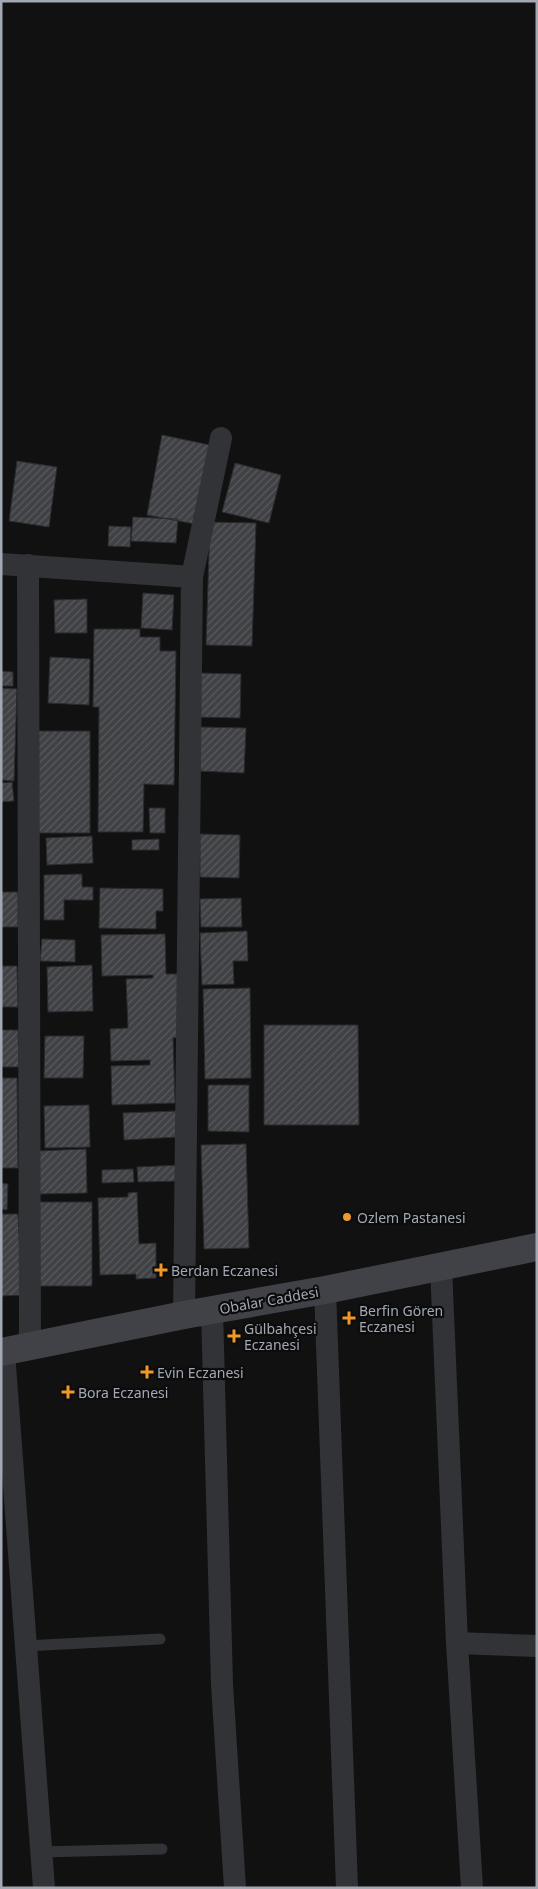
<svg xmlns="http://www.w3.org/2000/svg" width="538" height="1889" viewBox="0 0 538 1889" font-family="'Noto Sans',sans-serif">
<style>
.building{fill:url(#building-hatch);stroke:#2b2b2e}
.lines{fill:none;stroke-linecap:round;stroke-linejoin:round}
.lane{stroke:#323337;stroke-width:11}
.street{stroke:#323337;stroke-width:22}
.secondary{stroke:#404247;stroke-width:28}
.poi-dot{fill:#f1982a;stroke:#0c0c0d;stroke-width:2}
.labels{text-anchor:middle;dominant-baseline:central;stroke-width:4.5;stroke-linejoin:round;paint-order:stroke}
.poi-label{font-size:14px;fill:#a2a9b3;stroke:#0c0c0d;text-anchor:start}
.street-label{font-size:14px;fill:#a2a9b3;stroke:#0c0c0d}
</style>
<defs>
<pattern id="building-hatch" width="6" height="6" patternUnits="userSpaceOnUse" patternTransform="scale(1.25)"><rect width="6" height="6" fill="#404145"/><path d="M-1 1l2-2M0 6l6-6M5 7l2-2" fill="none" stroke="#585a5d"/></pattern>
</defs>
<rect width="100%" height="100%" fill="#111112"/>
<!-- building -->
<path class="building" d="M162 435 210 445 195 524 147 515Z
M17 461 57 467 49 527 9 521Z
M235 463 281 475 269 523 222 512Z
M133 517 178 519 176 543 131 541Z
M210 522 256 523 252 646 206 645Z
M109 526 131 527 130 547 108 546Z
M143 593 174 595 172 630 141 628Z
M87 599V633H55L54 600Z
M94 629H140V637H160V651H176L174 785 144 784 143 832H98L99 707H93Z
M50 657 90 659 89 705 48 703Z
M1 671 13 672V686H1Z
M198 673 241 674 240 718 196 717Z
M1 688 17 689 14 781 1 780Z
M200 727 246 728 244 773 198 771Z
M38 731H90V833H38Z
M12 782 14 801 1 802V783Z
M149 808H165V833H150Z
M200 834 240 835 239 878 200 877Z
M92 836 93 863 47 865 46 838Z
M159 839V850H132V840Z
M82 874V887H93V900H64V920H44V875Z
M100 888 163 889V911H156V929L99 928Z
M1 892H18V927H1Z
M241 898 242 927H201L200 899Z
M247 931 248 961H233L234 984 202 985 200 933Z
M165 934 166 974H179L181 1037 173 1038 175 1103 112 1105 111 1066 150 1065V1060L111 1061 110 1029 128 1028 126 979 153 978V975L102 976 101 935Z
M42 939 75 940V962L40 961Z
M92 965 93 1011 48 1012 47 967Z
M1 966H17L18 1007H1Z
M250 988 251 1078 205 1079 203 989Z
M264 1025H358L359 1125H264Z
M1 1030H18L19 1067H1Z
M45 1036H84L83 1078H44Z
M1 1078H17L18 1168H1Z
M208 1085H249V1132L208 1131Z
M89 1105 90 1147 45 1148 44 1106Z
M177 1111 178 1137 124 1140 123 1113Z
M246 1144 249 1248 204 1249 201 1145Z
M86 1149 87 1193 39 1194 38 1151Z
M181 1165V1181L138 1182 137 1167Z
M133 1169 134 1182 102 1183V1170Z
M1 1183 8 1184 7 1210 1 1209Z
M137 1192 139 1244 156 1243V1278L136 1279V1274L100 1275 98 1198 128 1197V1193Z
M37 1202H92V1286H38Z
M1 1214H18L22 1295 1 1296Z"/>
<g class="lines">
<!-- lane -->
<path class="lane" d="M25 1646 160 1639
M41 1852 162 1849"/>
<!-- street -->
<path class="street" d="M1 564 192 577 221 438
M28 565 30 1347
M441 1266 457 1643 472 1888
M325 1290 347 1888
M212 1310 222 1684 235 1888
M184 1315 192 577
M4 1352 44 1888
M457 1643 537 1646"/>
<!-- secondary -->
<path class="secondary" d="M1 1352 184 1315 325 1290 537 1247"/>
</g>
<!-- markers -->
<g class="poi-dot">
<circle cx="347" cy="1217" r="5"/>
<path d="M158.5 1262.5h5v5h5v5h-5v5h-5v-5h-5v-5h5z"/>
<path d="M346.5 1310.5h5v5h5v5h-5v5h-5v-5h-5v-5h5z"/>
<path d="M231.5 1328.5h5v5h5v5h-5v5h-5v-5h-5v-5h5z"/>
<path d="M144.5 1364.5h5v5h5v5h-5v5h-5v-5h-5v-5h5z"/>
<path d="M65.5 1384.5h5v5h5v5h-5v5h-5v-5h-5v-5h5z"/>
</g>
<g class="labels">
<!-- poi labels -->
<g class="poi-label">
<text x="357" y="1217">Ozlem Pastanesi</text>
<text x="171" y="1270">Berdan Eczanesi</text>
<text x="359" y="1310">Berfin Gören<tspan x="359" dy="16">Eczanesi</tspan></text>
<text x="244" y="1328">Gülbahçesi<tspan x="244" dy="16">Eczanesi</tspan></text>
<text x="157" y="1372">Evin Eczanesi</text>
<text x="78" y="1392">Bora Eczanesi</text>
</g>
<!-- street labels -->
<g class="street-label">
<text transform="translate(269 1300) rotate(-10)">Obalar Caddesi</text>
</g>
</g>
<!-- border -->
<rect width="538" height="1889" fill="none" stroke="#a2a9b3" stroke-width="5"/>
</svg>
